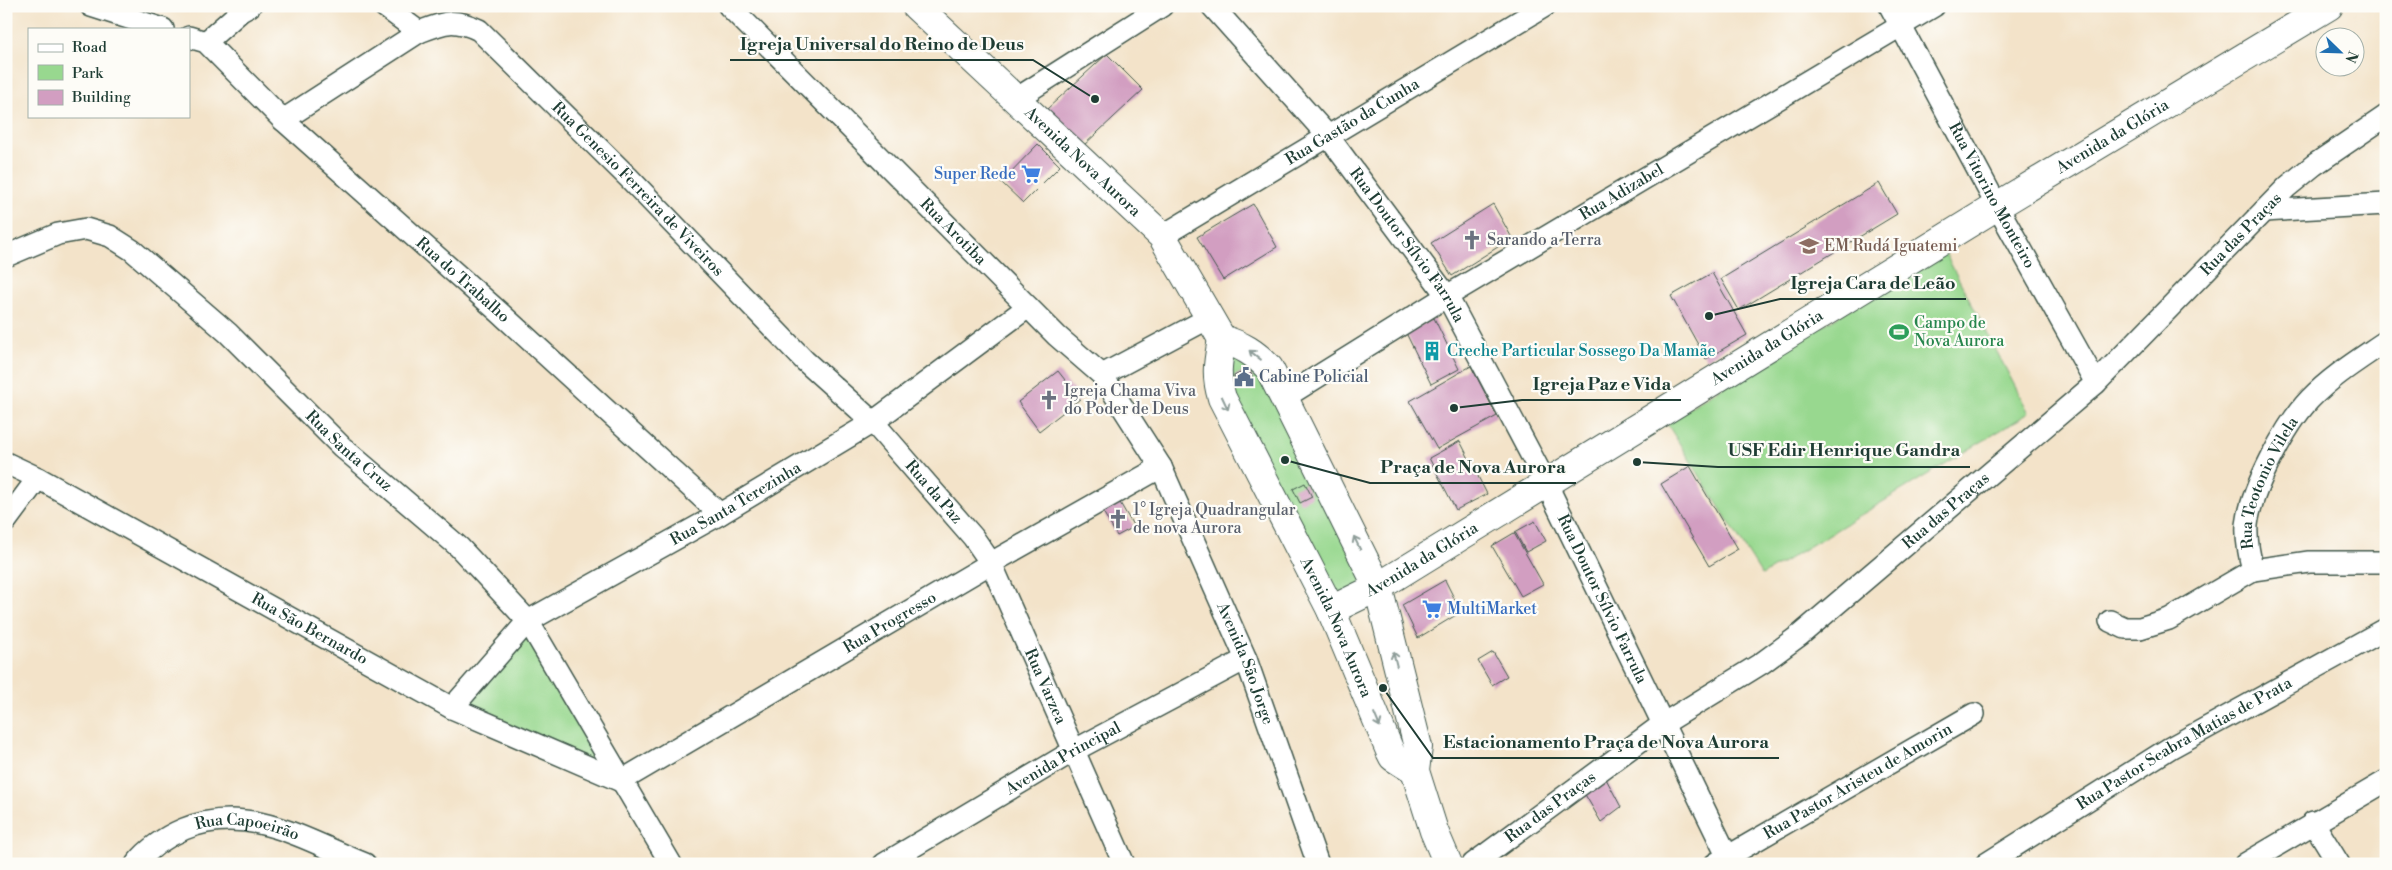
<svg xmlns="http://www.w3.org/2000/svg" width="2392" height="870" viewBox="0 0 2392 870" font-family="'Libre Bodoni',serif">
<style>
.green{fill:#98d88f;stroke:#5c8a62}
.building{fill:#d29ec1}
.lines{fill:none;stroke-linecap:round;stroke-linejoin:round}
.street-casing{stroke:#3f564a;stroke-width:24}
.secondary-casing{stroke:#3f564a;stroke-width:30}
.street{stroke:#fff;stroke-width:21}
.secondary{stroke:#fff;stroke-width:28}
.oneway{stroke:#8f9e9a}
.labels{text-anchor:middle;dominant-baseline:central;stroke-width:4.5;stroke-linejoin:round;paint-order:stroke}
.street-label{font-size:16px;fill:#1f3d34;stroke:#fdfcf7}
.shop-label{font-size:16px;fill:#366cbe;stroke:#fdfcf7;text-anchor:end}
.worship-label{font-size:16px;fill:#5b616d;stroke:#fdfcf7;text-anchor:start}
.education-label{font-size:16px;fill:#785e54;stroke:#fdfcf7;text-anchor:start}
.leisure-label{font-size:16px;fill:#27864d;stroke:#fdfcf7;text-anchor:start}
.culture-label{font-size:16px;fill:#0d838f;stroke:#fdfcf7;text-anchor:start}
.service-label{font-size:16px;fill:#4e5e75;stroke:#fdfcf7;text-anchor:start}
.leader{fill:none;stroke:#1f3d34;stroke-width:2}
.callout-dot{fill:#1f3d34;stroke:#fdfcf7;stroke-width:2}
.callout-label{font-size:18px;text-anchor:middle;font-weight:bold;fill:#1f3d34;stroke:#fdfcf7;stroke-width:4.5;stroke-linejoin:round;paint-order:stroke}
</style>
<rect width="100%" height="100%" fill="#fdfcf7"/>
<filter id="ink" filterUnits="userSpaceOnUse"><feTurbulence type="fractalNoise" baseFrequency=".02" numOctaves="2"/><feDisplacementMap in="SourceGraphic" scale="10" xChannelSelector="R" yChannelSelector="G"/><feConvolveMatrix kernelMatrix="1 2 1 2 8 2 1 2 1" color-interpolation-filters="sRGB"/></filter>
<filter id="wash" filterUnits="userSpaceOnUse"><feTurbulence type="fractalNoise" baseFrequency=".0096" numOctaves="4" result="noise"/><feDisplacementMap in="SourceGraphic" scale="20" xChannelSelector="R" yChannelSelector="G"/><feGaussianBlur stdDeviation="1.12" result="paint"/><feColorMatrix in="noise" values="0 0 0 0 0 0 0 0 0 0 0 0 0 0 0 0 0 1.4 0 .05"/><feComposite in="paint" operator="in"/></filter>
<g filter="url(#wash)">
<rect width="100%" height="100%" fill="#f3e3c9"/>
<!-- green -->
<path class="green" d="M1944 251 2029 413 1762 575 1666 422Z
M1222 339 1242 346 1378 587 1331 610 1230 414Z
M528 621 621 781 452 708Z"/>
<g id="blocks">
<!-- building -->
<path class="building" d="M1107 54 1143 90 1083 146 1047 109Z
M1038 144 1060 166 1023 203 1001 182Z
M1879 183 1897 214 1739 310 1721 279Z
M1253 204 1277 247 1223 280 1197 237Z
M1493 204 1512 238 1452 276 1431 243Z
M1712 273 1747 335 1706 359 1671 296Z
M1434 318 1459 369 1431 384 1406 333Z
M1471 366 1497 416 1437 449 1410 401Z
M1249 369 1253 379 1238 386 1234 376Z
M1058 371 1080 399 1039 431 1018 402Z
M1460 441 1487 494 1456 510 1429 458Z
M1690 466 1738 549 1709 566 1661 484Z
M1305 483 1312 497 1300 503 1293 489Z
M1119 501 1134 527 1117 536 1102 510Z
M1535 521 1546 541 1526 552 1515 532Z
M1514 533 1543 584 1521 596 1492 546Z
M1445 580 1461 612 1418 638 1402 605Z
M1493 652 1507 676 1492 685 1478 661Z
M1604 775 1621 807 1601 822 1583 791Z"/>
</g>
</g>
<g filter="url(#ink)">
<use href="#blocks" fill-opacity="0" stroke="#3f564a" stroke-width="1"/>
<g class="lines">
<defs>
<g id="street">
<path d="M91 6 163 29"/>
<path id="s1" d="M384 6 419 32C445 22 453 18 479 30L629 178 805 361 873 422 973 537 991 563 1124 864"/>
<path id="s2" d="M729 6 1057 336 1102 375 1161 467 1246 659 1318 864"/>
<path id="s3" d="M1212 6 1328 136 1447 296 1546 483 1731 864"/>
<path id="s4" d="M1890 6 1997 206 2096 383"/>
<path id="s5" d="M189 37 206 42 283 120 499 312 720 514"/>
<path d="M206 42 241 11 250 6"/>
<path d="M1016 99 1162 6"/>
<path d="M283 120 419 32"/>
<path d="M2264 211 2386 204"/>
<path id="s6" d="M1162 236 1545 6"/>
<path id="s7" d="M6 256 58 234 86 229 110 236 132 250 228 333 342 447 459 547 528 621 671 864"/>
<path d="M1102 375 1209 318"/>
<path id="s8" d="M1285 397 1447 296 1934 6"/>
<path id="s9" d="M6 463 38 478 452 708 621 781"/>
<path d="M6 521 38 478"/>
<path id="s10" d="M2253 570C2249 555 2246 540 2247 525 2251 490 2286 424 2310 399 2332 376 2360 359 2386 341"/>
<path d="M2110 621 2125 628H2140L2169 619 2253 570 2309 562H2386"/>
<path id="s11" d="M452 708 528 621 720 514 873 422 1028 307"/>
<path id="s12" d="M621 781 991 563 1161 467"/>
<path d="M2313 822 2339 864"/>
<path id="s13" d="M136 864C149 848 165 837 184 829 248 802 307 841 365 864"/>
<path id="s14" d="M884 864 1075 750 1246 659"/>
<path id="s15" d="M1473 864 1663 724 1762 663 1800 635 2096 383 2287 187 2314 165 2386 116"/>
<path id="s16" d="M1715 864 1974 714"/>
<path id="s17" d="M1986 864 2170 748 2386 629"/>
<path d="M2245 864 2386 781"/>
</g>
<g id="secondary">
<path id="s18" d="M916 6 1162 236 1222 339C1242 345 1255 353 1269 368L1378 587 1418 747 1415 771 1434 831 1448 864"/>
<path id="s19" d="M1222 339C1218 362 1215 375 1222 398L1331 610 1390 751 1393 757 1415 771"/>
<path id="s20" d="M1331 610 1378 587 1997 206 2329 6"/>
</g>
</defs>
<!-- street casing -->
<use href="#street" class="street-casing"/>
<!-- secondary casing -->
<use href="#secondary" class="secondary-casing"/>
<!-- street -->
<use href="#street" class="street"/>
<!-- secondary -->
<use href="#secondary" class="secondary"/>
</g>
<!-- one-way arrows -->
<defs><path id="oneway-shaft" d="M-6 0H5M1.5-3L5.5 0L1.5 3" fill="none" stroke-width="1.6" stroke-linecap="round" stroke-linejoin="round" transform="scale(1.25)"/></defs>
<g class="oneway">
<use href="#oneway-shaft" transform="translate(1255 355) rotate(-142)"/>
<use href="#oneway-shaft" transform="translate(1225 403) rotate(65)"/>
<use href="#oneway-shaft" transform="translate(1357 543) rotate(-116)"/>
<use href="#oneway-shaft" transform="translate(1395 659) rotate(-104)"/>
<use href="#oneway-shaft" transform="translate(1377 720) rotate(67)"/>
</g>
</g>
<!-- icons -->
<defs>
<symbol id="supermarket-bare" viewBox="-9 -9 18 18"><path d="M-6-5.5h2.5l.6 2H6L4.5 2H-2.5L-4.4-4H-6ZM-1.5 3.2a1.3 1.3 0 1 0 .1 0ZM3 3.2a1.3 1.3 0 1 0 .1 0Z" fill="#3f7fe0" stroke="#fdfcf7" stroke-width="2.5" paint-order="stroke"/></symbol>
<symbol id="church-bare" viewBox="-9 -9 18 18"><path d="M-1.2-6h2.4v3.5h3.3v2.4h-3.3V6h-2.4V-.1h-3.3v-2.4h3.3Z" fill="#6b7280" stroke="#fdfcf7" stroke-width="2.5" paint-order="stroke"/></symbol>
<symbol id="school-bare" viewBox="-9 -9 18 18"><path d="M0-5L7-2L0 1L-7-2ZM-4 1L0 2.5L4 1V4Q0 6-4 4Z" fill="#8d6e63" stroke="#fdfcf7" stroke-width="2.5" paint-order="stroke"/></symbol>
<symbol id="stadium-bare" viewBox="-9 -9 18 18"><path d="M0-5a6.5 5 0 1 0 0 10a6.5 5 0 1 0 0-10ZM-3.5-1.8h7v3.6h-7Z" fill="#2e9e5b" stroke="#fdfcf7" stroke-width="2.5" paint-order="stroke"/></symbol>
<symbol id="building-bare" viewBox="-9 -9 18 18"><path d="M-4-6H4V6H1V3H-1V6H-4ZM-2.5-4.3h1.7v1.8h-1.7ZM.8-4.3h1.7v1.8H.8ZM-2.5-1h1.7V.8h-1.7ZM.8-1h1.7V.8H.8Z" fill="#0f9aa8" stroke="#fdfcf7" stroke-width="2.5" paint-order="stroke"/></symbol>
<symbol id="civic-bare" viewBox="-9 -9 18 18"><path d="M-.6-6.5H3V-4.5H.6V-3L4-1V1h2V6H-6V1h2V-1L-.6-3ZM-1.2 2.5V6h2.4V2.5Z" fill="#5c6f8a" stroke="#fdfcf7" stroke-width="2.5" paint-order="stroke"/></symbol>
</defs>
<g fill-rule="evenodd">
<use href="#supermarket-bare" x="1017" y="160" width="28" height="28"/>
<use href="#church-bare" x="1458" y="226" width="28" height="28"/>
<use href="#school-bare" x="1795" y="232" width="28" height="28"/>
<use href="#stadium-bare" x="1885" y="318" width="28" height="28"/>
<use href="#building-bare" x="1418" y="337" width="28" height="28"/>
<use href="#civic-bare" x="1230" y="363" width="28" height="28"/>
<use href="#church-bare" x="1035" y="386" width="28" height="28"/>
<use href="#church-bare" x="1104" y="505" width="28" height="28"/>
<use href="#supermarket-bare" x="1418" y="595" width="28" height="28"/>
</g>
<g class="labels">
<!-- street labels -->
<g class="street-label">
<text stroke="none"><textPath href="#s6" startOffset="222">Rua Gastão da Cunha</textPath></text>
<text stroke="none"><textPath href="#s20" startOffset="914">Avenida da Glória</textPath></text>
<text stroke="none"><textPath href="#s18" startOffset="228">Avenida Nova Aurora</textPath></text>
<text stroke="none"><textPath href="#s1" startOffset="331">Rua Genesio Ferreira de Viveiros</textPath></text>
<text stroke="none"><textPath href="#s8" startOffset="394">Rua Adizabel</textPath></text>
<text stroke="none"><textPath href="#s4" startOffset="215">Rua Vitorino Monteiro</textPath></text>
<text stroke="none"><textPath href="#s2" startOffset="318">Rua Arotiba</textPath></text>
<text stroke="none"><textPath href="#s15" startOffset="996">Rua das Praças</textPath></text>
<text stroke="none"><textPath href="#s3" startOffset="309">Rua Doutor Sílvio Farrula</textPath></text>
<text stroke="none"><textPath href="#s5" startOffset="368">Rua do Trabalho</textPath></text>
<text stroke="none"><textPath href="#s20" startOffset="509">Avenida da Glória</textPath></text>
<text stroke="none"><textPath href="#s7" startOffset="432">Rua Santa Cruz</textPath></text>
<text stroke="none"><textPath href="#s10" startOffset="92">Rua Teotonio Vilela</textPath></text>
<text stroke="none"><textPath href="#s1" startOffset="755">Rua da Paz</textPath></text>
<text stroke="none"><textPath href="#s11" startOffset="354">Rua Santa Terezinha</textPath></text>
<text stroke="none"><textPath href="#s15" startOffset="591">Rua das Praças</textPath></text>
<text stroke="none"><textPath href="#s20" startOffset="104">Avenida da Glória</textPath></text>
<text stroke="none"><textPath href="#s3" startOffset="714">Rua Doutor Sílvio Farrula</textPath></text>
<text stroke="none"><textPath href="#s12" startOffset="312">Rua Progresso</textPath></text>
<text stroke="none"><textPath href="#s19" startOffset="316">Avenida Nova Aurora</textPath></text>
<text stroke="none"><textPath href="#s9" startOffset="346">Rua São Bernardo</textPath></text>
<text stroke="none"><textPath href="#s2" startOffset="848">Avenida São Jorge</textPath></text>
<text stroke="none"><textPath href="#s1" startOffset="981">Rua Varzea</textPath></text>
<text stroke="none"><textPath href="#s17" startOffset="232">Rua Pastor Seabra Matias de Prata</textPath></text>
<text stroke="none"><textPath href="#s14" startOffset="208">Avenida Principal</textPath></text>
<text stroke="none"><textPath href="#s16" startOffset="165">Rua Pastor Aristeu de Amorin</textPath></text>
<text stroke="none"><textPath href="#s15" startOffset="96">Rua das Praças</textPath></text>
<text stroke="none"><textPath href="#s13" startOffset="125">Rua Capoeirão</textPath></text>
</g>
<!-- shop labels -->
<g class="shop-label">
<text x="1016" y="174">Super Rede</text>
<text x="1447" y="609" text-anchor="start">MultiMarket</text>
</g>
<!-- worship labels -->
<g class="worship-label">
<text x="1487" y="240">Sarando a Terra</text>
<text x="1064" y="391">Igreja Chama Viva<tspan x="1064" dy="18">do Poder de Deus</tspan></text>
<text x="1133" y="510">1° Igreja Quadrangular<tspan x="1133" dy="18">de nova Aurora</tspan></text>
</g>
<!-- education labels -->
<g class="education-label">
<text x="1824" y="246">EM Rudá Iguatemi</text>
</g>
<!-- leisure labels -->
<g class="leisure-label">
<text x="1914" y="323">Campo de<tspan x="1914" dy="18">Nova Aurora</tspan></text>
</g>
<!-- culture labels -->
<g class="culture-label">
<text x="1447" y="351">Creche Particular Sossego Da Mamãe</text>
</g>
<!-- service labels -->
<g class="service-label">
<text x="1259" y="377">Cabine Policial</text>
</g>
</g>
<!-- callouts -->
<path class="leader" d="M1095 99L1033 60H730M1709 316L1780 299H1966M1454 408L1522 400H1681M1637 462L1718 467H1970M1285 460L1370 483H1576M1383 688L1433 758H1779"/>
<g class="callout-dot">
<circle cx="1095" cy="99" r="5"/>
<circle cx="1709" cy="316" r="5"/>
<circle cx="1454" cy="408" r="5"/>
<circle cx="1637" cy="462" r="5"/>
<circle cx="1285" cy="460" r="5"/>
<circle cx="1383" cy="688" r="5"/>
</g>
<g class="callout-label">
<text x="882" y="50">Igreja Universal do Reino de Deus</text>
<text x="1873" y="289">Igreja Cara de Leão</text>
<text x="1602" y="390">Igreja Paz e Vida</text>
<text x="1844" y="456">USF Edir Henrique Gandra</text>
<text x="1473" y="473">Praça de Nova Aurora</text>
<text x="1606" y="748">Estacionamento Praça de Nova Aurora</text>
</g>
<!-- margin -->
<rect width="2392" height="870" fill="none" stroke="#fdfcf7" stroke-width="25"/>
<!-- legend -->
<rect x="28" y="28" width="162" height="90" fill="#fdfcf7" stroke="#a4b0a9"/>
<rect x="38" y="44" width="25" height="8" fill="#ffffff" stroke="#a4b0a9"/>
<text x="72" y="52" font-size="15" fill="#1f3d34">Road</text>
<rect x="38" y="65" width="25" height="15" fill="#98d88f" stroke="#a4b0a9"/>
<text x="72" y="78" font-size="15" fill="#1f3d34">Park</text>
<rect x="38" y="90" width="25" height="15" fill="#d29ec1" stroke="#a4b0a9"/>
<text x="72" y="102" font-size="15" fill="#1f3d34">Building</text>
<!-- north arrow -->
<g transform="translate(2340 52) rotate(113)"><circle r="24" fill="#fdfcf7" stroke="#a4b0a9"/>
<path d="M0-4L9 19L0 12L-9 19Z" fill="#1f6fb2"/>
<text y="-8" font-size="14" font-weight="bold" text-anchor="middle" fill="#1f3d34">N</text>
</g>
</svg>
